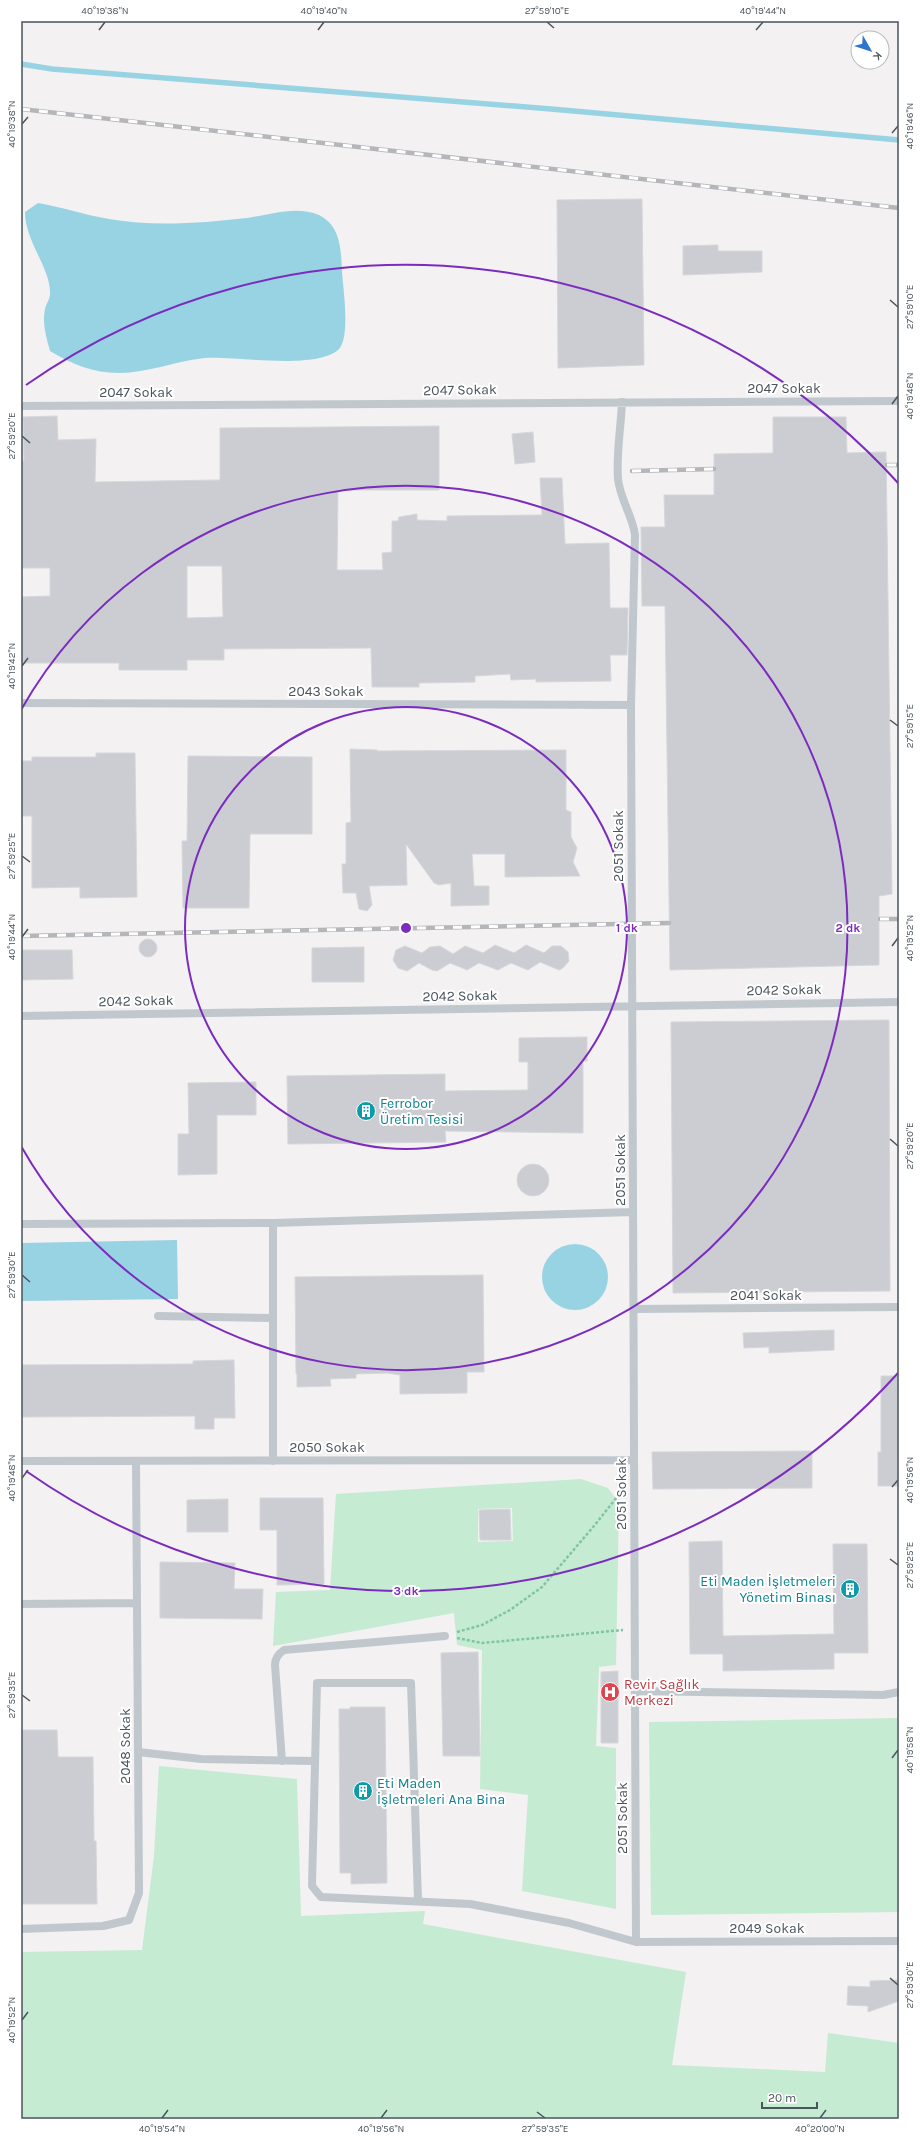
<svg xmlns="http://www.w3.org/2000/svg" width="920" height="2140" viewBox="0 0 920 2140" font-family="Karla,sans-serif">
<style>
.green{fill:#c5ebd3;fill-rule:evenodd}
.water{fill:#97d3e3}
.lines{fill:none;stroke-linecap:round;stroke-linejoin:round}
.stream{stroke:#97d3e3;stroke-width:5.5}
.building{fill:#cbcdd2;stroke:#d5d7db;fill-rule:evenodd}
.path{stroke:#80c5a3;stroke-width:2.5;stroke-dasharray:3 2;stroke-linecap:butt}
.service{stroke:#c0c8ce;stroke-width:8}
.rail-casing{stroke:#b4b6ba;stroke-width:4.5}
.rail{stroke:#fff;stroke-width:3;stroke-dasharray:9;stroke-linecap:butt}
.ticks{fill:none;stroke:#4a545c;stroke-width:1.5}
.ring{fill:none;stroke:#7b2cbf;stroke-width:2}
.labels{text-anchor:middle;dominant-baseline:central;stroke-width:4;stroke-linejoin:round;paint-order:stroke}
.street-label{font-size:14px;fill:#4a545c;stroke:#fff}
.culture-label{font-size:14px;fill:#0d838f;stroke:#fff;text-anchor:start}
.health-label{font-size:14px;fill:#be3a42;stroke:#fff;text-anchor:start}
.centre{fill:#7b2cbf;stroke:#fff;stroke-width:2}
.ring-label{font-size:12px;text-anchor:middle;font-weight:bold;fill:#7b2cbf;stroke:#fff;stroke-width:4;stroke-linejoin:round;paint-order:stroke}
.neatline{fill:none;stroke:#4a545c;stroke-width:1.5}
.ticks-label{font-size:10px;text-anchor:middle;fill:#4a545c}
</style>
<rect width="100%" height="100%" fill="#f3f1f1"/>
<!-- green -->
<path class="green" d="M581 1479 608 1488 619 1503 616 1665 599 1667 596 1746 616 1748V1909L522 1891 528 1795 480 1789 482 1650 457 1645 454 1613 273 1646 276 1592 330 1590 336 1494ZM512 1508 513 1541 478 1542V1509Z
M899 1718V1912L651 1915 649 1722Z
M159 1766 297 1779 301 1916 425 1911 423 1924 686 1972 672 2065 825 2072 828 2033 899 2043V2119H21V1952L142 1950 154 1856Z"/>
<!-- water -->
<path class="water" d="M38 203C62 207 85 215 109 219 154 227 202 223 247 218 269 215 296 205 319 215 341 226 341 250 342 272 343 288 351 339 338 350 314 370 237 356 205 358 176 361 147 373 119 373 93 373 72 364 50 351 46 337 42 323 45 309 46 304 50 299 50 294 51 268 25 242 25 212Z
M177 1240 178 1299 21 1301V1243Z
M542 1277a33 33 0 1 1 66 0a33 33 0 1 1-66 0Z"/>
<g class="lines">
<!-- stream -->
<path class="stream" d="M21 64 52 69 551 109 899 140"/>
</g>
<!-- building -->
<path class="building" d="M642 199 644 365 558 368 557 200Z
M718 245V251H762V272L683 275V246Z
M57 416 58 440 96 439 95 482 220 480V428L439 426V490H338L337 570H383L382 553 392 552V521H398L399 517 417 514V520L447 521V516L542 515 540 478H562L565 544 609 543 610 608H628L627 655H610L611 681 536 682V679L511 680 510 674 475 676V682L419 683V687H372L371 648 224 649V660H187V670H119V663H21V597L50 596V568H21V461H24L23 417ZM187 566H222L223 617 187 618Z
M773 417H846L847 453 886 452 892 894 879 896V965L670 970 665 606H642L641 527H665L664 495H714V454L773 453Z
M533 432 535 462 515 464 512 434Z
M350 749 377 750V751L566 750V810L571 812V837L577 848 573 862 580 876 505 877V854H472L474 886H489V905L451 906V883L439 885 434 883 406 844 407 885 369 886 372 905 367 911 359 909 356 893H343L342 864H346V823L351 822Z
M96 753H135L137 897 80 898V887L32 888V816H21V761H32V757H96Z
M188 756 312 757V834H250L249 908H183L182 841H187Z
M139 948a9 9 0 1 1 18 0a9 9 0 1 1-18 0Z
M495 945 514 953 526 945 544 953 552 946H561L568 952 569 961 563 968 559 970 540 962 528 970 511 963 498 970 479 963 467 970 450 963 437 971 432 970 419 963 407 971 398 968 393 960 396 950 405 946 422 953 430 947 440 946 453 954 465 946 483 953Z
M364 947V982H312V948Z
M21 950H72L73 979 21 980Z
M889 1020 890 1291 673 1293 671 1022Z
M587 1037V1061H583V1133L445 1131 446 1142 288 1144 287 1076 445 1074V1091L528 1090V1062H519V1038Z
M256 1082V1115H217V1174L178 1175V1134H189L188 1083Z
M517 1180a16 16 0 1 1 32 0a16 16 0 1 1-32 0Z
M483 1275 484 1372H467V1393L400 1394V1375L387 1373 356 1374V1378L330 1379 331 1386 297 1387V1374H296L295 1277Z
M834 1330V1350L769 1353V1347L744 1348 743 1333Z
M234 1360 235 1418H214V1429H195V1416L21 1417V1365L193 1364V1361Z
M881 1376H899V1486H878V1452H881Z
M812 1451V1488L653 1489 652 1452Z
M260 1498H323L324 1584 277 1585V1530H260Z
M228 1499V1532H187V1500Z
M510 1509 511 1540H480L479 1510Z
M722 1541 723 1636 834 1634 833 1544H867L868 1653H834V1669L723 1671V1654H690L689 1542Z
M160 1562 235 1563 234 1589H263L262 1619 160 1618Z
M478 1652 480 1756H443L441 1653Z
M618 1671V1743H601V1672Z
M350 1707H385L387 1883 351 1884V1873H340L339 1709H350Z
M21 1730H57L58 1757H93L94 1841H96L97 1904H21Z
M899 1980V2001L868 2012V2006L847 2005 848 1986 870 1987V1981Z"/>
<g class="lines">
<!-- path -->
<path class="path" d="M457 1632 482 1625 510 1610 542 1587 594 1526 621 1492
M457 1638 482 1643 623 1630"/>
<!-- service -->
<path class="service" d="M622 402C621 427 616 454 618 479 620 499 633 517 635 535L631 705 636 1942
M21 406 899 401
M21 703 631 705
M21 1016 899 1002
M21 1224 273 1223 633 1212
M633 1309 899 1307
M158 1316 273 1318
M21 1461 634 1460
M273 1461V1223
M21 1604 137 1603
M635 1691 883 1695 899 1692
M138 1752 201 1759 315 1761
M282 1761 275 1665C275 1658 278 1654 284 1650L445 1636
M418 1900 411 1683H317L312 1886 321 1897 470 1904 569 1923 636 1942 899 1941
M21 1929 103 1926 129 1920 139 1893 136 1461"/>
<defs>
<path id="rail" d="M21 109 899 208
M887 465H899
M632 471 714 469
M880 919H899
M21 936 669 923"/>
</defs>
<!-- rail casing -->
<use href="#rail" class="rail-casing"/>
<!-- rail -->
<use href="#rail" class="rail"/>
</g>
<!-- ticks -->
<path class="ticks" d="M547 22 554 28M99 30 105 22M318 30 324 22M756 30 763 22M22 124 28 117M892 133 898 126M890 300 898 307M892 404 898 396M22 436 30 443M22 666 28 658M890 720 898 726M22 856 30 862M22 937 28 929M892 946 898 938M890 1139 898 1146M22 1275 30 1282M22 1478 28 1470M892 1487 898 1480M890 1559 898 1565M22 1695 30 1701M892 1758 898 1750M890 1978 898 1985M22 2020 28 2012M537 2112 545 2118M162 2118 168 2110M381 2118 387 2110M820 2118 826 2110"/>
<!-- distance rings -->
<g class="ring">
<circle cx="406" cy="928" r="221"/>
<path d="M21 710A442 442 0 1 1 21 1146"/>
<path d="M899 1372A663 663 0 0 1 26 1471M26 385A663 663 0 0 1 899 484"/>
</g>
<!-- icons -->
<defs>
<symbol id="building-disc" viewBox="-11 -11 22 22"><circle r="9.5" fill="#0f9aa8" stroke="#fff"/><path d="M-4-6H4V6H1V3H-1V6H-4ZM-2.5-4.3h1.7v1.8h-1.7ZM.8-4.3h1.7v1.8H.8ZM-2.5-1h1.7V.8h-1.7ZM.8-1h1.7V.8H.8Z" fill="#fff"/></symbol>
<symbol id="hospital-disc" viewBox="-11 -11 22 22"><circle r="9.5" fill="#e0444e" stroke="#fff"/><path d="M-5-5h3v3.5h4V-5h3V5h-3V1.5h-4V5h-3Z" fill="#fff"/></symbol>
</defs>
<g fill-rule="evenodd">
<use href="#building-disc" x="355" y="1100" width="22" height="22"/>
<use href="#building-disc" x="839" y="1578" width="22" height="22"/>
<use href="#hospital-disc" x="599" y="1681" width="22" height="22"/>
<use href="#building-disc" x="352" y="1780" width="22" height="22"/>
</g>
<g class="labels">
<!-- street labels -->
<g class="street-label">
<text x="784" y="388">2047 Sokak</text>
<text transform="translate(460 390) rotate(-1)">2047 Sokak</text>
<text x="136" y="392">2047 Sokak</text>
<text x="326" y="691">2043 Sokak</text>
<text transform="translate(618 846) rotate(-90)">2051 Sokak</text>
<text transform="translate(784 990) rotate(-1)">2042 Sokak</text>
<text transform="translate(460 996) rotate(-1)">2042 Sokak</text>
<text transform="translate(136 1001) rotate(-1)">2042 Sokak</text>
<text transform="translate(620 1170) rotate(-90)">2051 Sokak</text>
<text x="766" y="1295">2041 Sokak</text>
<text x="327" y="1447">2050 Sokak</text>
<text transform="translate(621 1494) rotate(-90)">2051 Sokak</text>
<text transform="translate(125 1746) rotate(-90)">2048 Sokak</text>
<text transform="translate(622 1818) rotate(-90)">2051 Sokak</text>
<text x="767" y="1928">2049 Sokak</text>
</g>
<!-- culture labels -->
<g class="culture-label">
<text x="380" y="1103">Ferrobor<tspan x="380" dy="16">Üretim Tesisi</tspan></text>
<text x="836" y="1581" text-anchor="end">Eti Maden İşletmeleri<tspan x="836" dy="16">Yönetim Binası</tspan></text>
<text x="377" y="1783">Eti Maden<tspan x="377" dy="16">İşletmeleri Ana Bina</tspan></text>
</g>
<!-- health labels -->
<g class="health-label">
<text x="624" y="1684">Revir Sağlık<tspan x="624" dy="16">Merkezi</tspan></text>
</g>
</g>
<circle cx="406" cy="928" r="6" class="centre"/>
<g class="ring-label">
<text x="627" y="932">1 dk</text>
<text x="848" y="932">2 dk</text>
<text x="406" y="1595">3 dk</text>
</g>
<!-- border -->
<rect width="920" height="2140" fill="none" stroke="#ffffff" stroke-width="44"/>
<!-- north arrow -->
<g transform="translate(870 50) rotate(129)"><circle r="19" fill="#ffffff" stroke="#b7bbbe"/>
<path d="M0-3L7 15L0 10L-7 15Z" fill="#2e75d0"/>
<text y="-6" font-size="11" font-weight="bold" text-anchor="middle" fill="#4a545c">K</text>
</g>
<!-- scale -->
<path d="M762 2102v6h55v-6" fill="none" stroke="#4a545c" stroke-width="2"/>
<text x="768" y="2102" font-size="12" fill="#4a545c" stroke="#ffffff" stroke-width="3" paint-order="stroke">20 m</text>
<rect x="22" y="22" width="876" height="2096" class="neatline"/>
<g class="ticks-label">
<text x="105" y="14">40°19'38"N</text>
<text x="324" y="14">40°19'40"N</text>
<text x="547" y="14">27°59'10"E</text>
<text x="763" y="14">40°19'44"N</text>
<text transform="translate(11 124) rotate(-90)" y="4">40°19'38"N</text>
<text transform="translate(909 126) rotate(-90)" y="4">40°19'46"N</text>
<text transform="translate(909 307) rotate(-90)" y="4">27°59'10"E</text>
<text transform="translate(909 396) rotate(-90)" y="4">40°19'48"N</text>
<text transform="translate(11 436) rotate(-90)" y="4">27°59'20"E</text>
<text transform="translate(11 666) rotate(-90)" y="4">40°19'42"N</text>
<text transform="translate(909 726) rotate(-90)" y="4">27°59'15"E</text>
<text transform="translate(11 856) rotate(-90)" y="4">27°59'25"E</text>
<text transform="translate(11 937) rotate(-90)" y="4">40°19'44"N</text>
<text transform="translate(909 938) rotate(-90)" y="4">40°19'52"N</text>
<text transform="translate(909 1146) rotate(-90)" y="4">27°59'20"E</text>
<text transform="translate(11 1275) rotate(-90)" y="4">27°59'30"E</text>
<text transform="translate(11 1478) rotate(-90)" y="4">40°19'48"N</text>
<text transform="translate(909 1480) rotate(-90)" y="4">40°19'56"N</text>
<text transform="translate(909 1565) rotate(-90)" y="4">27°59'25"E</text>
<text transform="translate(11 1695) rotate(-90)" y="4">27°59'35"E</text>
<text transform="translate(909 1750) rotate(-90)" y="4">40°19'58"N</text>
<text transform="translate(909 1985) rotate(-90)" y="4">27°59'30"E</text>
<text transform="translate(11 2020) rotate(-90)" y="4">40°19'52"N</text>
<text x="162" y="2132">40°19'54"N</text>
<text x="381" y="2132">40°19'56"N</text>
<text x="545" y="2132">27°59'35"E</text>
<text x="820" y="2132">40°20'00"N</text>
</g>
</svg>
